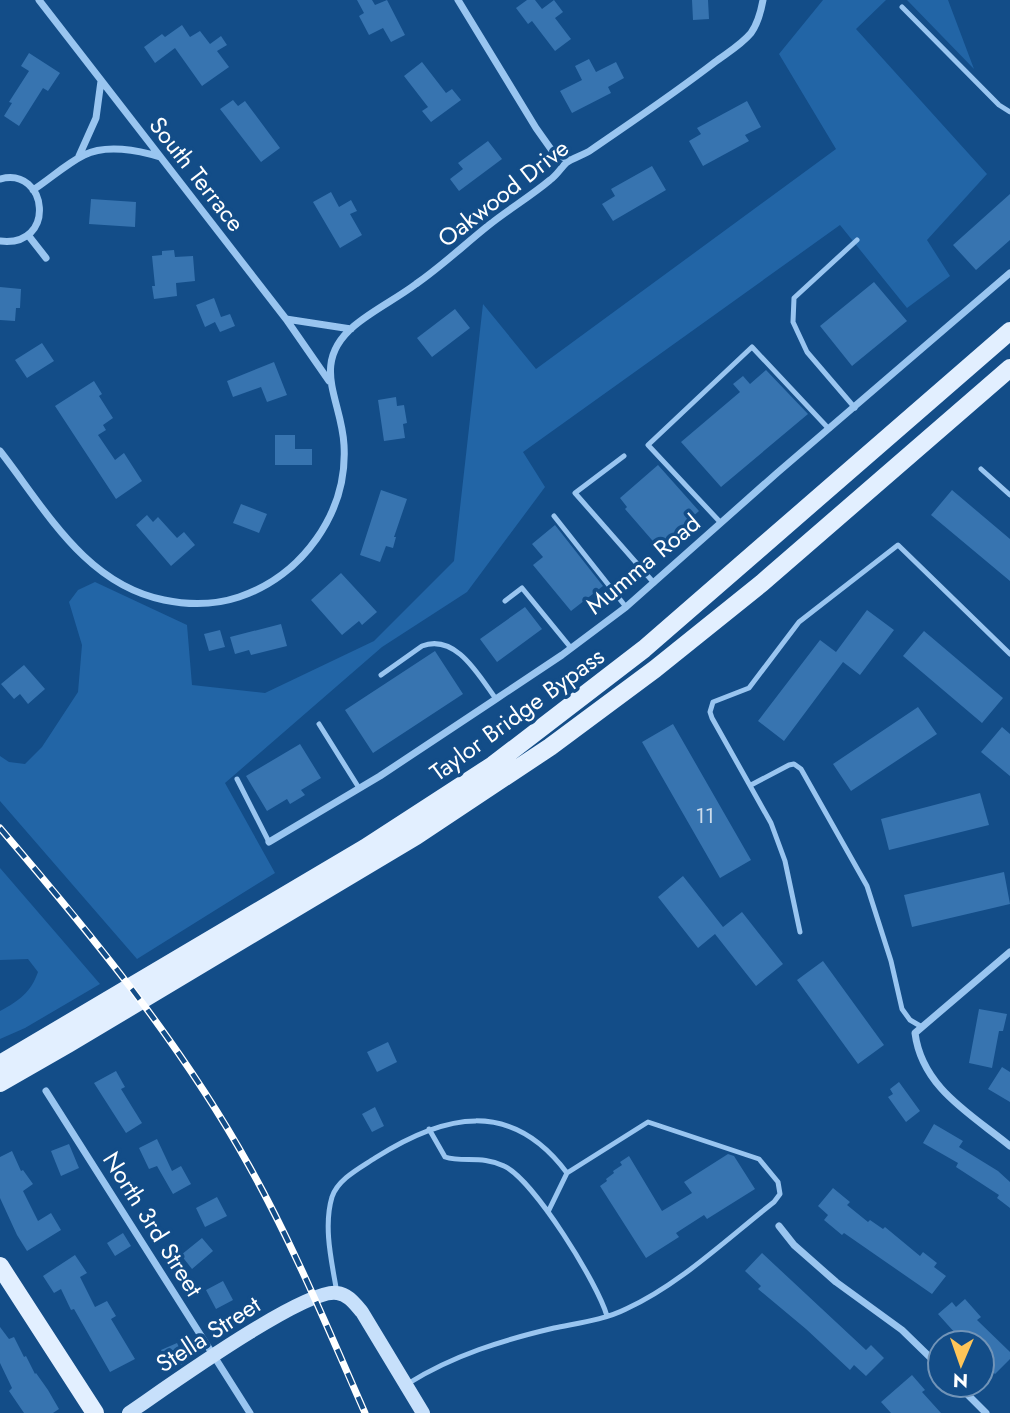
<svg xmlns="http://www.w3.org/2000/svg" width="1010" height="1413" viewBox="0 0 1010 1413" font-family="Jost,sans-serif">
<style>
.green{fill:#2265a6}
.building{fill:#3774b0}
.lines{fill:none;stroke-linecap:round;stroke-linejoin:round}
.lane{stroke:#99c5f0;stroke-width:5}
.street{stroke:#99c5f0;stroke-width:7}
.secondary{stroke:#c7e0fb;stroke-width:14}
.primary{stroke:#e2efff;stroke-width:18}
.rail-casing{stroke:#fff;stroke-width:7}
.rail{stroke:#134d88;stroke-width:4.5;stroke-dasharray:13;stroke-linecap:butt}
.labels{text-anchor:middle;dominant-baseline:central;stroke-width:7;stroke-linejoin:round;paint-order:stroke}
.number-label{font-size:21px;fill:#cddceb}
.street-label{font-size:24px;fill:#fff;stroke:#134d88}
</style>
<rect width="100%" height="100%" fill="#134d88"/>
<!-- green -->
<path class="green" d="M823 0H886L856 29 987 174 927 240 950 276 907 308 840 225 523 452 545 487 467 592 382 647 225 783 275 873 137 959 0 801V756L9 762 25 764 42 747 78 692 82 645 69 602 78 590 95 582 187 625 192 685 265 693 374 641 454 561 483 304 536 369 836 149 779 54Z
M907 0H948L974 69Z
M0 868 100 984 25 1028 0 1039V1011C19 1001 31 992 38 972L28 959 0 960Z"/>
<!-- building -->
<path class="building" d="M357 0H372L375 5 387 0 405 35 391 42 383 28 369 35 359 16 364 13Z
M527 0H535L542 9 554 0 563 12 555 18 571 39 555 51 532 21 528 24 516 8Z
M692 0H708L709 19 693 20Z
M182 25 190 37 200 31 210 44 221 36 227 45 217 51 229 67 202 86 175 48 155 63 144 47 162 34 165 37Z
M29 53 60 73 48 91 43 88 19 126 4 116 12 103 9 102 29 71 21 66Z
M589 59 596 72 616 62 624 78 608 87 611 93 572 113 560 91 582 80 575 66Z
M422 62 446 93 452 89 461 100 431 122 422 111 428 107 404 76Z
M233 100 238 106 245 101 280 148 261 162 220 109Z
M747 101 761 127 745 135 749 141 703 166 689 141 701 134 697 128Z
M488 141 502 159 459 191 450 179 463 169 458 163Z
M652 166 666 190 613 221 602 204 615 196 611 189Z
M331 192 339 207 351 200 357 211 350 214 362 235 340 248 313 202Z
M1010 194V240L976 270 953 245Z
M91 199 136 202 135 227 89 224Z
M174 250 175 257 193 256 195 281 176 283 177 296 154 299 152 286H155L152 256 162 255V251Z
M874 282 907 321 852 366 820 326Z
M0 287 21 289 20 308H16L15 321 0 320Z
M214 298 221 317 230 314 235 326 220 332 215 322 205 327 196 305Z
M455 309 470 328 432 357 417 338Z
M42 343 54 361 27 378 15 360Z
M274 362 287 395 267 402 261 387 233 397 227 381Z
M766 370 808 414 721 487 681 442 740 392 733 384 743 376 750 384Z
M94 381 102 394 99 396 113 418 103 425 106 430 98 435 115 460 124 453 142 481 116 499 55 406Z
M396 397 397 406 404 405 407 423 403 424 405 438 384 441 378 400Z
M275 435H295V449H312V465H275Z
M658 465 699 511 658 547 625 509 627 507 620 498Z
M381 490 407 499 394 537H396L393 548 386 546 380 562 360 555Z
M952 490 1010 539V581L931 515Z
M241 504 267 514 259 533 233 523Z
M147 515 153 522 158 517 177 538 184 532 195 545 171 566 136 525Z
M555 525 603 586 571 611 533 565 543 557 532 544Z
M341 573 377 612 362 625 359 621 342 635 311 600Z
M525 607 542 629 497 662 480 639Z
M867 610 894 630 860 675 843 662 784 741 758 721 820 640 836 652Z
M281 624 287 646 251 655 249 650 235 654 230 637Z
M220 630 225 647 209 651 204 634Z
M924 631 1003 698 982 723 903 656Z
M435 651 463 694 373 753 345 710Z
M24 665 45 689 28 704 20 694 14 699 1 684Z
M918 707 937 734 851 791 833 764Z
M673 724 751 860 720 878 642 742Z
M1002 727 1010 734V776L981 752Z
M300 744 321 778 301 790 305 795 290 804 287 799 267 811 246 776Z
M980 793 989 825 889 850 881 819Z
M1004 872 1010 904 912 927 904 895Z
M683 876 723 927 742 912 783 964 756 986 715 934 698 948 658 897Z
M823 961 884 1045 858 1064 797 980Z
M979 1009 1007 1014 1003 1031H999L992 1068 969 1063Z
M388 1042 397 1062 377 1072 367 1052Z
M1002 1067 1010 1072V1102L988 1089Z
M116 1071 125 1087 121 1089 142 1123 126 1133 94 1083Z
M899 1082 920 1111 906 1122 888 1097 893 1094 890 1089Z
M375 1107 384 1126 372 1132 362 1114Z
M934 1124 963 1141 959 1147 998 1171 1010 1182V1208L997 1198 999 1195 956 1167 958 1163 923 1143Z
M157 1139 172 1171 181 1166 191 1184 173 1194 157 1166 149 1169 139 1148Z
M69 1144 79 1168 61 1176 51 1151Z
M12 1151 21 1171 23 1170 33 1184 23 1191 38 1221 51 1213 61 1230 27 1251 17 1235 0 1198V1157Z
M728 1154 734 1156 755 1189 707 1219 704 1215 676 1233 679 1237 646 1258 600 1186 607 1181 606 1179 614 1173 613 1171 622 1165 620 1162 629 1156 662 1211 692 1193 684 1182Z
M833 1188 850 1202 847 1205 868 1222 870 1220 883 1229 885 1227 920 1256 923 1252 937 1263 934 1267 946 1276 932 1294 844 1233 842 1235 824 1220 828 1215 818 1206Z
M217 1197 227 1216 205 1227 196 1208Z
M123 1233 131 1246 115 1256 107 1243Z
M202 1238 213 1251 192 1269 181 1255Z
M762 1253 866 1350 871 1345 884 1358 866 1376 854 1365 850 1370 806 1329 758 1289 761 1286 745 1271Z
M75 1255 87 1273 80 1277 95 1307 107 1301 116 1316 111 1319 135 1359 110 1372 74 1309 71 1310 61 1289 54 1293 43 1276Z
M223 1281 233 1300 216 1309 206 1290Z
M965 1299 981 1317 977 1320 1010 1352V1359L995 1374 982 1362 987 1357 982 1352V1343H964L938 1314 952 1302 956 1307Z
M0 1327 9 1339 14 1337 24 1357 26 1356 35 1374 36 1373 48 1390 59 1409 53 1413H24L9 1391 12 1388 0 1363Z
M177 1343 186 1362 170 1371 161 1350Z
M912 1375 925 1390 922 1392 941 1413H891L881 1402Z"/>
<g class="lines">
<!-- lane -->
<path class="lane" d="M902 7 999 105 1010 112
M855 408 807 352 793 322 794 298 857 240
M624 456 575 493 654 583
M981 469 1010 495
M554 516 626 607
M721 523 648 445 752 347 829 429
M505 601 522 588 571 648
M381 675 422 646C456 633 479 676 496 699
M319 724 359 788
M237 779 269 842
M751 785 789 765 794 764 801 769 867 886 891 961 902 1009 910 1020 922 1027
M800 932 785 861 771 823 712 718 710 712 713 702 749 688 799 622 898 545 1010 654
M429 1129 445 1157C463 1163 482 1155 504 1166 534 1180 598 1284 607 1316
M548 1212 567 1173
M337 1293C332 1263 323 1227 332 1197 338 1179 360 1168 375 1158 444 1114 511 1098 567 1173L648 1122 759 1159 778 1182 780 1194 774 1202C728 1238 679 1285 626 1309 604 1320 578 1323 554 1328 503 1340 454 1355 409 1383"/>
<!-- street -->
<path class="street" d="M39 0 286 319 351 329
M458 0 536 128 553 152 569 160
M79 156 96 118 101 81
M0 179C48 166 57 248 0 241
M33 190C50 179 66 164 84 155 106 144 138 150 160 157
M28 235 46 258
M286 319 329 381
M0 451C46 510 85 584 164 600 188 605 215 605 239 597 302 576 348 513 344 445 342 400 309 364 354 326 373 310 396 299 416 284 442 266 465 244 489 225 509 209 531 196 550 180 557 175 560 169 566 163 572 158 584 155 591 150 633 121 675 93 715 62 727 53 741 45 751 33 758 23 761 11 763 0
M269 842 380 776 496 699 562 655 626 607 777 473 1010 273
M1010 952 915 1033C922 1088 971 1114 1010 1146
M46 1091 250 1413
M779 1226 794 1245 836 1282 902 1330 940 1367
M958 1385 986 1413"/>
<!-- secondary -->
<path class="secondary" d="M129 1413C163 1390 304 1288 337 1293 348 1294 355 1304 362 1312L423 1413"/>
<!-- primary -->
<path class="primary" d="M0 1064 365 848 493 765 644 649 1010 331
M0 1083 68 1044 416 836 550 747 655 669 762 583 1010 368
M0 1266 95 1413"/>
<defs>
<path id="rail" d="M0 828C90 933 180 1042 248 1164 293 1244 328 1329 365 1413"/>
</defs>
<!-- rail casing -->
<use href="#rail" class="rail-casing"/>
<!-- rail -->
<use href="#rail" class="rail"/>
</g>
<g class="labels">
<!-- number labels -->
<g class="number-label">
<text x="705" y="816">11</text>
</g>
<!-- street labels -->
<g class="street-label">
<text transform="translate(197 174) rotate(52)">South Terrace</text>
<text transform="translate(503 193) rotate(-38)">Oakwood Drive</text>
<text transform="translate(643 564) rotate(-40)">Mumma Road</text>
<text transform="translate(517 714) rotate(-36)">Taylor Bridge Bypass</text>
<text transform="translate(153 1224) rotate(58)">North 3rd Street</text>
<text transform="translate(208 1334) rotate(-33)">Stella Street</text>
</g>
</g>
<!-- north arrow -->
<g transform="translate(961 1364) rotate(182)"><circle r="33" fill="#134d88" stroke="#7194b8" stroke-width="2"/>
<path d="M0-5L12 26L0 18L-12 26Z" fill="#ffc558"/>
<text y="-10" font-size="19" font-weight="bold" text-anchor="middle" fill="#ffffff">N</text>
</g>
</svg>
